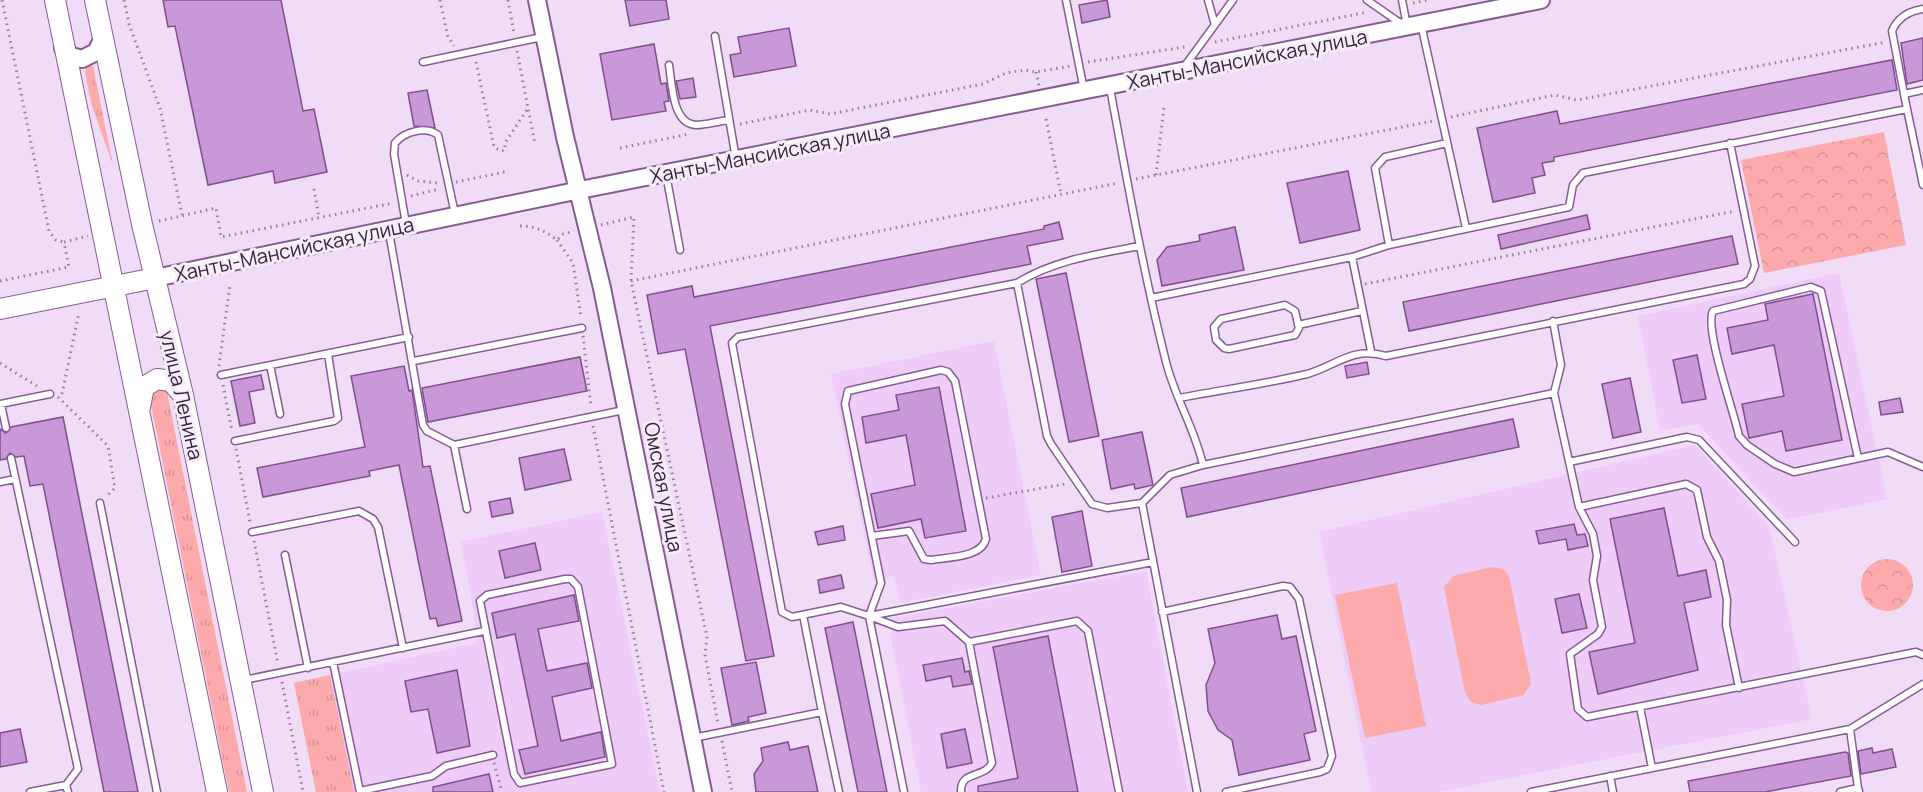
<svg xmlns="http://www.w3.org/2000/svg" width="1923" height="792" viewBox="0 0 1923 792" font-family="Manrope,sans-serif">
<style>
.built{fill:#edccf8}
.grass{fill:url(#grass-tufts)}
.park{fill:url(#park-crowns)}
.pitch{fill:#fcaaac}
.building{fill:#c998d8;stroke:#7d508b;stroke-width:1.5}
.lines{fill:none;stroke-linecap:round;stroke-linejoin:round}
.lane-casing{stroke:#885b96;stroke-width:9}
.secondary-casing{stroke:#885b96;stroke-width:20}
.primary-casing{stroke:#885b96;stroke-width:22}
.path{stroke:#927e98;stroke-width:3;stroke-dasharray:1.5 4.5;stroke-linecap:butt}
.lane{stroke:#fff;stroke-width:6}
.secondary{stroke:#fff;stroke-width:16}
.primary{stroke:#fff;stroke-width:20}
.labels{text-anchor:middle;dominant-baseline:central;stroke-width:6;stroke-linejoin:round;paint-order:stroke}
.street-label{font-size:20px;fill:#38243d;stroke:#f7edfa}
</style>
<defs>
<pattern id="grass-tufts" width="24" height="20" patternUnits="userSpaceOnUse" patternTransform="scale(1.5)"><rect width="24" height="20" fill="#fcaaac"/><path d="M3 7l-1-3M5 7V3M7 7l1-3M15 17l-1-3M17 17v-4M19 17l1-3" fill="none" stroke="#d99295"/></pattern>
<pattern id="park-crowns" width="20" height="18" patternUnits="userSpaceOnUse" patternTransform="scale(1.5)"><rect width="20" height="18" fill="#fcaaac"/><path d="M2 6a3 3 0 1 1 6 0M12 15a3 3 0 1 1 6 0" fill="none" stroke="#d99295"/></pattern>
</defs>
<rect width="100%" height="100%" fill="#f0dcf6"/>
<!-- built -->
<path class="built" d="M1839 273 1887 499 1787 520 1698 424 1660 431 1638 316Z
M994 341 1041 575 900 603 894 576 874 581 831 374Z
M1695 445 1769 526 1812 719 1438 792H1371L1319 532Z
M602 512 660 792H316L294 683 476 643 475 621 461 542Z
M1146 571 1188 792H921L890 634 894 618Z"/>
<!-- grass -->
<path class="grass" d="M93 66 113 165 91 103 85 72 86 67Z
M157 388 167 392 247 792H229L149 395Z
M330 675 354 792H316L294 683Z"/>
<!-- park -->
<path class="park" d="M1884 132 1906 245 1764 273 1741 160Z
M1861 585a26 26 0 1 1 52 0a26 26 0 1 1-52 0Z"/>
<!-- pitch -->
<path class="pitch" d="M1492 567 1503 569 1509 576 1531 683 1524 695 1481 705 1471 702 1465 693 1444 587 1453 576Z
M1397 583 1426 726 1365 738 1335 595Z"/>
<!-- building -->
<path class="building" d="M163 0H281L303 111 314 109 327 172 275 183 273 171 208 185 175 26 168 27Z
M625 0H666L669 19 630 26Z
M1107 0 1110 17 1082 23 1079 5Z
M789 28 796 66 734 77 730 55 741 53 738 37Z
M1923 38V80L1907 84 1901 43Z
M654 44 661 84 666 83 669 101 664 102 666 111 612 120 600 54Z
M1892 60 1897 90 1554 157V161L1542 163 1545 175 1532 178 1535 193 1493 202 1477 128 1557 111 1560 124Z
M693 78 696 97 680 99 676 81Z
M427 90 435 128 414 126 408 93Z
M1348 171 1360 230 1300 243 1287 183Z
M1587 215 1590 229 1501 249 1498 235Z
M1059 222 1063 239 1027 246 1031 264 710 326 774 656 746 661 685 349 658 354 647 295 692 286 694 297 1044 229V226Z
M1235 227 1244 270 1162 286 1157 260 1167 247 1200 241 1199 235Z
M1732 236 1738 264 1409 331 1403 302Z
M1066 273 1099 436 1069 442 1036 279Z
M1813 294 1842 440 1786 451 1782 431 1749 438 1742 404 1784 396 1774 345 1732 354 1727 328 1768 320 1765 304Z
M1697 355 1706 399 1682 403 1673 360Z
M580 357 587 391 428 422 422 388Z
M1367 362 1369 374 1347 378 1345 366Z
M404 366 409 391 412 390 423 467 430 466 462 621 438 626 436 618 430 619 399 465 369 471 370 476 263 497 257 468 365 447 351 376Z
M261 375 264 389 249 392 255 423 240 426 231 381Z
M1630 378 1641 432 1613 438 1602 384Z
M939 387 966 531 925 538 921 519 878 528 871 494 915 485 906 435 866 443 862 417 899 410 896 395Z
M1900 398 1903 412 1881 415 1879 402Z
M63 417 80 504 138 792H104L43 484 30 486 24 456 16 457 10 453 6 459 0 460V429L6 433 11 427Z
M1513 419 1519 447 1187 517 1181 488Z
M1142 432 1153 485 1135 489 1134 484 1111 489 1102 440Z
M564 449 571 480 525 490 519 458Z
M510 498 513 513 492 517 489 502Z
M1664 508 1678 576 1706 570 1711 597 1684 603 1698 670 1598 694 1589 652 1635 643 1610 519Z
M1082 511 1092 566 1062 572 1052 517Z
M1574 524 1577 535 1585 534 1588 546 1568 550 1566 539 1539 544 1536 531Z
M843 526 845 540 818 545 815 532Z
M535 543 541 570 505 578 499 551Z
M841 575 844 588 820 593 818 580Z
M1579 594 1587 628 1562 633 1555 599Z
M574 595 579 621 538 629 547 671 587 663 592 688 552 697 561 741 601 732 605 757 525 774 519 750 538 746 515 634 497 638 492 613Z
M1277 615 1282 639 1296 636 1316 731 1304 734 1310 760 1239 775 1232 740 1218 730 1208 711 1206 685 1215 663 1208 629Z
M853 622 887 792H858L825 628Z
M1048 636 1078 792H978V786L1018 778 993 647Z
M962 658 965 672 969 671 972 684 953 687 951 676 926 681 923 665Z
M756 662 766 713 748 717 749 721 732 725 721 668Z
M457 670 470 746 437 753 428 709 411 712 405 681Z
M20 729 27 762 0 767V733Z
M965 729 972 763 947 768 941 734Z
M788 742 790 750 808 746 818 792H756L754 774 763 761 761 748Z
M1872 748 1873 753 1892 749 1896 767 1861 774 1858 751Z
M1845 752 1848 753 1851 776 1765 792H1690L1688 781Z
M489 774 493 792H433V787Z"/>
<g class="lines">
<defs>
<path id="lane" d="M1066 0 1084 90
M1208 0 1215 25
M1367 0 1403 25
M1402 0 1407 26
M1421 24 1466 228
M715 36 736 159
M423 62 542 37
M669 65C672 83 672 124 696 125 706 125 719 121 729 120
M1184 67 1233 0
M1110 88C1127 180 1143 271 1166 362 1175 398 1195 429 1203 465L1170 475 1142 503 1197 792
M1904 94 1892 31C1898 17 1909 11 1923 9
M1907 109 1904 94 1923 90
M666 174 680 250
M406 224 394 154 395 143C405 131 426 126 438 135L455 214
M389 232 423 425 427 431 454 445 624 410
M1389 245 1375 168 1385 157 1447 143
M1352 257 1371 351
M1017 283 1047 436 1051 444 1092 504 1107 508 1142 503
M1151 298 1352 257 1389 245 1569 207 1573 185 1583 173 1907 109 1923 185
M1285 305 1295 311 1299 328 1295 335 1229 349 1224 348 1216 340 1214 327 1221 319Z
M1298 325 1362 311
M414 361 582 328
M270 365 280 414
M221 375 409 337
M1554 393 1579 507 1686 484 1697 490 1707 537 1719 561 1727 600 1726 625 1739 688
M1179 398C1221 390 1265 384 1307 374 1336 366 1352 346 1386 356L1744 284 1750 279 1755 266 1730 143
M0 404 50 394
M1 404 6 428
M235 441 334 421 338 418 328 354
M454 445 467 509
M11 458 78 769 66 785
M1858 458 1821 291 1811 287 1713 311C1704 328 1734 412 1739 436L1747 445 1775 464 1794 472 1888 452 1923 467
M1569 462 1687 437 1699 440 1795 542
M1203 465 1554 393 1561 365 1553 321
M0 482 15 479
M100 503 157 792
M1579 507 1593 534 1597 556 1593 580 1602 627 1598 634 1570 654 1578 709 1587 717 1916 652 1923 655
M252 532 359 511 373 519 378 527 403 648
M285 555 308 668
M565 579H571L578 587 612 764 520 783 514 774 480 601 487 595Z
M1162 612 1283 586 1290 587 1299 599 1332 756 1327 769 1320 772 1226 792
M869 616 881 583 845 404 848 391 941 370 948 372 955 381 986 539C981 558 947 557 931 560L924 559 909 531 872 536
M869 616 898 627 945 621 969 642 1077 621 1088 631 1119 792
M869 616 1153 562
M333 662 360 792
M244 680 484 631
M1640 707 1652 768
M822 712 839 792
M1850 729 1858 788
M693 738 822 712 803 615
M1610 776 1613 792
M360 791 432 776 446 766 493 755
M30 792 66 785 68 792
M904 792 869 616 841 607 792 617 782 612 732 343 738 337 1017 283C1054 260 1097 254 1140 246
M961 792C960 770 984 779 992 763L969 642
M1531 792 1850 729 1923 684
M1840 792 1858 788 1859 791"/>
<path id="secondary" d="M537 0 565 137 602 288 703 792
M63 48 71 56 82 59 96 52 103 38
M155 278 580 190 1541 0"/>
<path id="primary" d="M55 0 217 792
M95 0 142 224 183 395 263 792
M0 309 155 278
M140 407 144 387 157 379 171 381 183 395"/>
</defs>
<!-- lane casing -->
<use href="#lane" class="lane-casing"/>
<!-- secondary casing -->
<use href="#secondary" class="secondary-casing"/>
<!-- primary casing -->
<use href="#primary" class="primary-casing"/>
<!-- path -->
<path class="path" d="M2 0 49 231 56 240 64 242
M124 0 129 24 160 108 182 215
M440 0 448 37 454 46
M508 0 514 33
M1413 3 1428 0
M1215 42 1368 12
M517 51 535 144
M476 62 494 147 501 151 505 150V143L528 108
M1088 62 1185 47
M1036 72 1039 86
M1451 117 1555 95 1577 100 1886 42
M1046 119 1061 194
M740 124 810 110 830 114 983 84 1006 73 1025 70 1036 72 1070 66
M620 148 689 134
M407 175 418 181 438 183
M1156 175 1164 107
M1136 179 1433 121
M456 182 509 171
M314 189 319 218
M411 196 439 189
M159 221 216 208 221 237 393 203
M601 225 634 217 631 281 707 637 705 655 718 723
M520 226C536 226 545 231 557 240L563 234 574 231
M557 240 573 263 581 318
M0 281 69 267 64 242 88 236
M631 281 1118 183
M1365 284 1735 211
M583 336 591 407
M0 363 37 386
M219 366 230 284
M223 385 232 431
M62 394 79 312
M58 397 108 446 115 488 106 497
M593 426 664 792
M236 449 250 522
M986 498 1065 484
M254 541 278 664
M282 682 303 792
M722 741 732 792
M494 763 502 792"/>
<!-- lane -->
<use href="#lane" class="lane"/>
<!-- secondary -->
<use href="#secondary" class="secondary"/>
<!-- primary -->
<use href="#primary" class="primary"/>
</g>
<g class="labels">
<!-- street labels -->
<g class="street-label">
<text transform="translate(1247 59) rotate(-11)">Ханты-Мансийская улица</text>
<text transform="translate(770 153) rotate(-11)">Ханты-Мансийская улица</text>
<text transform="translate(294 249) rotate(-12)">Ханты-Мансийская улица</text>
<text transform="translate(182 395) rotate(77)">улица Ленина</text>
<text transform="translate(664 487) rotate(79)">Омская улица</text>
</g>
</g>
</svg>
